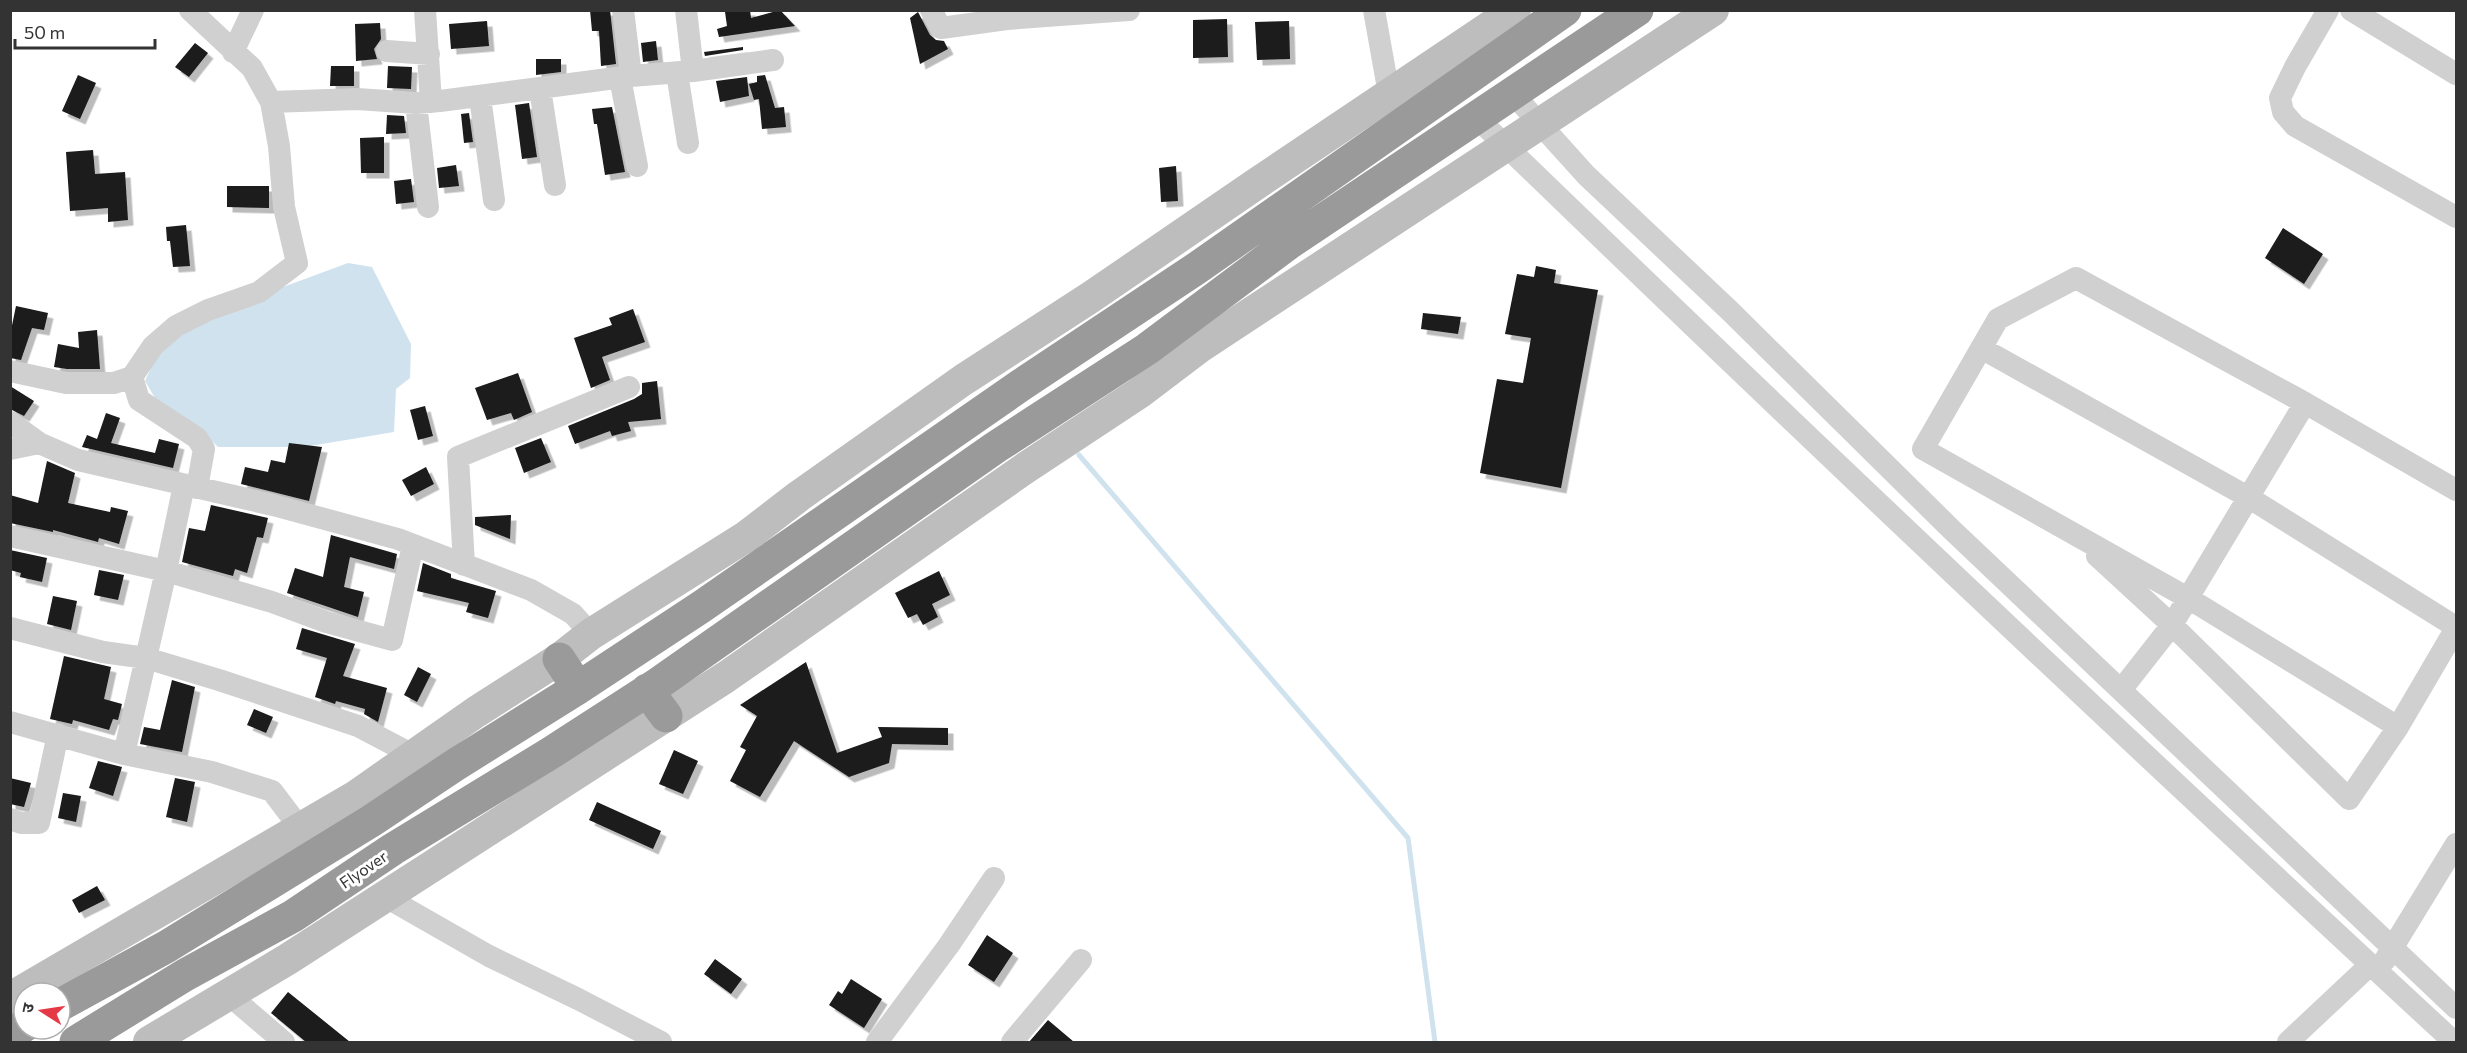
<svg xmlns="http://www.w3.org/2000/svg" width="2467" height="1053" viewBox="0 0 2467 1053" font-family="Commissioner,'Noto Sans Devanagari',sans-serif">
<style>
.water{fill:#cfe2ee}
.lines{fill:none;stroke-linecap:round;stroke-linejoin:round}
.stream{stroke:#cfe2ee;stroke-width:5}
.building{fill:#1a1a1a;filter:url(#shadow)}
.street{stroke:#d0d0d0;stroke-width:22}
.secondary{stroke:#bdbdbd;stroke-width:32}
.highway{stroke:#9a9a9a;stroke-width:33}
.labels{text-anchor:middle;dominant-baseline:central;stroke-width:6;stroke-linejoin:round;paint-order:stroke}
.street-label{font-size:16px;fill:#333;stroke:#fff}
</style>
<defs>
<filter id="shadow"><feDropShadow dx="5.5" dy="5.5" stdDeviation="0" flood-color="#0004"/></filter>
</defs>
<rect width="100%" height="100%" fill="#fff"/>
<!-- water -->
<path class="water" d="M348 263 372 267 411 344 410 378 396 389 394 432 304 447H218L195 425 158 403 145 381 162 344 213 313Z"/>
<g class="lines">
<!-- stream -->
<path class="stream" d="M1079 455 1408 838 1435 1042"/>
</g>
<!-- building -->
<path class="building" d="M590 10H610L616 64 601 66 599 31H592Z
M735 10H750L751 18 780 10 795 26 719 37 717 29 727 26 725 12Z
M918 12 930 35 936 40 944 41 948 49 920 64 910 18Z
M1227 19 1228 57 1193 58V20Z
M487 21 489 46 451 49 449 24Z
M1289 21 1290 59 1257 60 1255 22Z
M380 23 381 39 374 49 377 59 356 61 355 24Z
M656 41 658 60 643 62 641 43Z
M195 43 208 53 189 77 175 67Z
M743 47V50L705 56 704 52Z
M536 59H561V72L536 75Z
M331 66H354V86H330Z
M388 66 412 67 411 89 387 88Z
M78 75 96 83 80 119 62 111Z
M765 75 775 108 784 107 786 127 762 129 759 99 754 100 749 84 757 82V76Z
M747 77 749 96 720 102 716 81Z
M529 103 537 157 522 159 515 105Z
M612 107 625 172 605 175 597 124H594L592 109Z
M469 113 473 142 464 143 461 114Z
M387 115 404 116 406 133 386 134Z
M384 137V173H361L360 138Z
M93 150 95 174 125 172 128 220 108 222V208L70 211 66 152Z
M456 165 459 186 439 188 437 168Z
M1176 166 1178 201 1161 202 1159 168Z
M411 179 414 202 396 204 394 181Z
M227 186H269V208L227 207Z
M186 225 190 266 173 267 170 241H167L166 227Z
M2283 228 2323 254 2304 284 2265 258Z
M1536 266 1556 270 1554 283 1598 290 1561 488 1480 473 1497 379 1523 383 1531 338 1505 334 1517 274 1534 277Z
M16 306 48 313 44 330 32 328 21 360 10 358V335Z
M633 309 645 342 602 357 610 380 591 388 574 338 612 325 609 318Z
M1423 313 1461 317 1458 334 1421 329Z
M97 330 100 369H67L54 367 58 344 79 348 78 332Z
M518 373 532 412 514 420 511 413 487 420 475 388Z
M657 381 661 419 628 422 631 431 612 436 610 431 575 444 568 426 634 399 642 394V383Z
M10 386 34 401 24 416 10 409Z
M425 406 433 436 418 440 410 410Z
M106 413 120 418 111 443 155 453 159 439 179 444 173 468 82 447 87 435 97 439Z
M541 438 551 462 524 473 515 448Z
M289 443 322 447 309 501 241 484 245 467 268 472 271 460 285 463Z
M47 461 75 473 68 503 110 512 111 507 128 511 119 544 99 538 98 542 53 530V532L10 523V495L38 503Z
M426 467 434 484 411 496 402 480Z
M211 505 268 518 263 538 257 537 247 573 235 569 233 576 182 562 189 528 205 531Z
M511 515 510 539 475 525V517Z
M331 535 397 554 394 569 350 557 344 587 364 592 358 617 287 593 295 568 323 577Z
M10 550 47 558 42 582 20 577 21 573 10 570Z
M423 563 451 574V578L496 591 488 618 466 612 469 603 417 591Z
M99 570 124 575 118 600 94 595Z
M939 571 950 595 932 604 938 617 923 625 917 614 908 618 895 593Z
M53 596 77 601 71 630 47 624Z
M302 628 355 644 343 676 387 688 378 722 364 714 365 709 336 701 335 704 315 697 327 658 296 649Z
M64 656 111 667 104 699 122 704 118 720 113 719 109 730 73 720 72 724 50 719Z
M806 662 837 753 882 737 878 727 948 728V745L892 744 889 763 849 777 794 741 760 797 730 781 746 750 740 747 757 716 740 705Z
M418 667 431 674 417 702 404 695Z
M172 680 195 687 182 752 140 744 144 727 160 730Z
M254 709 273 717 266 733 247 725Z
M674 750 698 761 683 794 659 784Z
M98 761 122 767 113 796 89 788Z
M10 778 31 783 24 807 10 804Z
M175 778 195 782 187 822 166 817Z
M63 793 81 796 76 822 58 818Z
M597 802 661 831 653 849 589 820Z
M97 886 105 900 79 913 72 900Z
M987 935 1013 953 994 982 968 965Z
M715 959 742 979 731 994 704 974Z
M851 979 882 999 864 1028 829 1005 838 991 842 994Z
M288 992 350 1042H306L271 1013Z
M1048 1020 1074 1042H1029Z"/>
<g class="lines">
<!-- street -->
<path class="street" d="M425 10 431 102
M623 10 631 76
M686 10 693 71
M931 10 941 28 1007 19 1129 10
M1374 10 1389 94
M2328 10 2295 67 2280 98 2283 112 2295 126 2456 217
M2351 10 2456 74
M387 51 429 54
M233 52 253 10
M677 73 688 143
M620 78 637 166
M540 89 555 185
M1513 94 1586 175 1730 311 1952 530 2456 1008
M480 97 494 200
M271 102 357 99 416 103 440 101 631 76 693 71 773 60
M416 103 428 207
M1477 118C1799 430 2125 738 2454 1042
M1981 348 2248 497 2456 627
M10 371 66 383H114L132 377 153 346 176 326 208 310 259 292 297 263 284 207 279 146 271 102 252 68 190 10
M132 377 139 400 197 438 204 449 197 488
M2305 403 2456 490
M10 422 39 443 78 460 273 505 398 539 531 590 573 614 591 634
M10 449 39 443
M10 536 166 571 272 602 326 622 392 640 413 545
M2097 556 2172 625 2349 799 2398 727
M464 565 458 457 629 387
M10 628 103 652 146 658 219 680 358 726 413 755
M2121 690 2172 625 2188 598 2305 403 2076 278 1998 319 1923 449 2188 598 2398 727 2456 628
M10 722 124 754 212 772 272 791 300 828
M124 754 166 571 184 485
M10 819 21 823H39L58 734
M384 896 489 956 578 999 661 1042
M2385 960 2456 844
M229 995 284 1042
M877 1042 949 945 994 878
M1012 1042 1081 960
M2288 1042 2370 965"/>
<!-- secondary -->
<path class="secondary" d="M10 998 356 796 476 712 559 659 591 634 747 536 799 496 963 380 1091 297 1256 184 1515 10
M149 1042 288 959 726 677 1024 469 1139 393 1201 346 1713 10"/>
<!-- highway -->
<path class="highway" d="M559 659 578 688
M647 690 666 716
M60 1005 166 947 371 821 455 765 578 688 701 607 1021 385 1197 268 1565 10
M10 1033 24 1026
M76 1042 185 975 293 916 393 849 549 754 659 683 996 447 1147 349 1289 243 1637 10"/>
</g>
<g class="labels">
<!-- street labels -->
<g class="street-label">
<text transform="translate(363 869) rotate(-34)">Flyover</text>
</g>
</g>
<!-- border -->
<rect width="2467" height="1053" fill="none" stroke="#333333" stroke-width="24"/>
<!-- north arrow -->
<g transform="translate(42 1011) rotate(282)"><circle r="28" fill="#ffffff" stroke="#adadad" stroke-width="1.5"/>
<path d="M0-4.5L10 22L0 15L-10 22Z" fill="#e63946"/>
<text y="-9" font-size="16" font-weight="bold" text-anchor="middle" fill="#333333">उ</text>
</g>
<!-- scale -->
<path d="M15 39v9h140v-9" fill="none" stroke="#333333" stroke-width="3"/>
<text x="24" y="39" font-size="18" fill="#333333" stroke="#ffffff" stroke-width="4.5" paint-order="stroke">50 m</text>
</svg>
